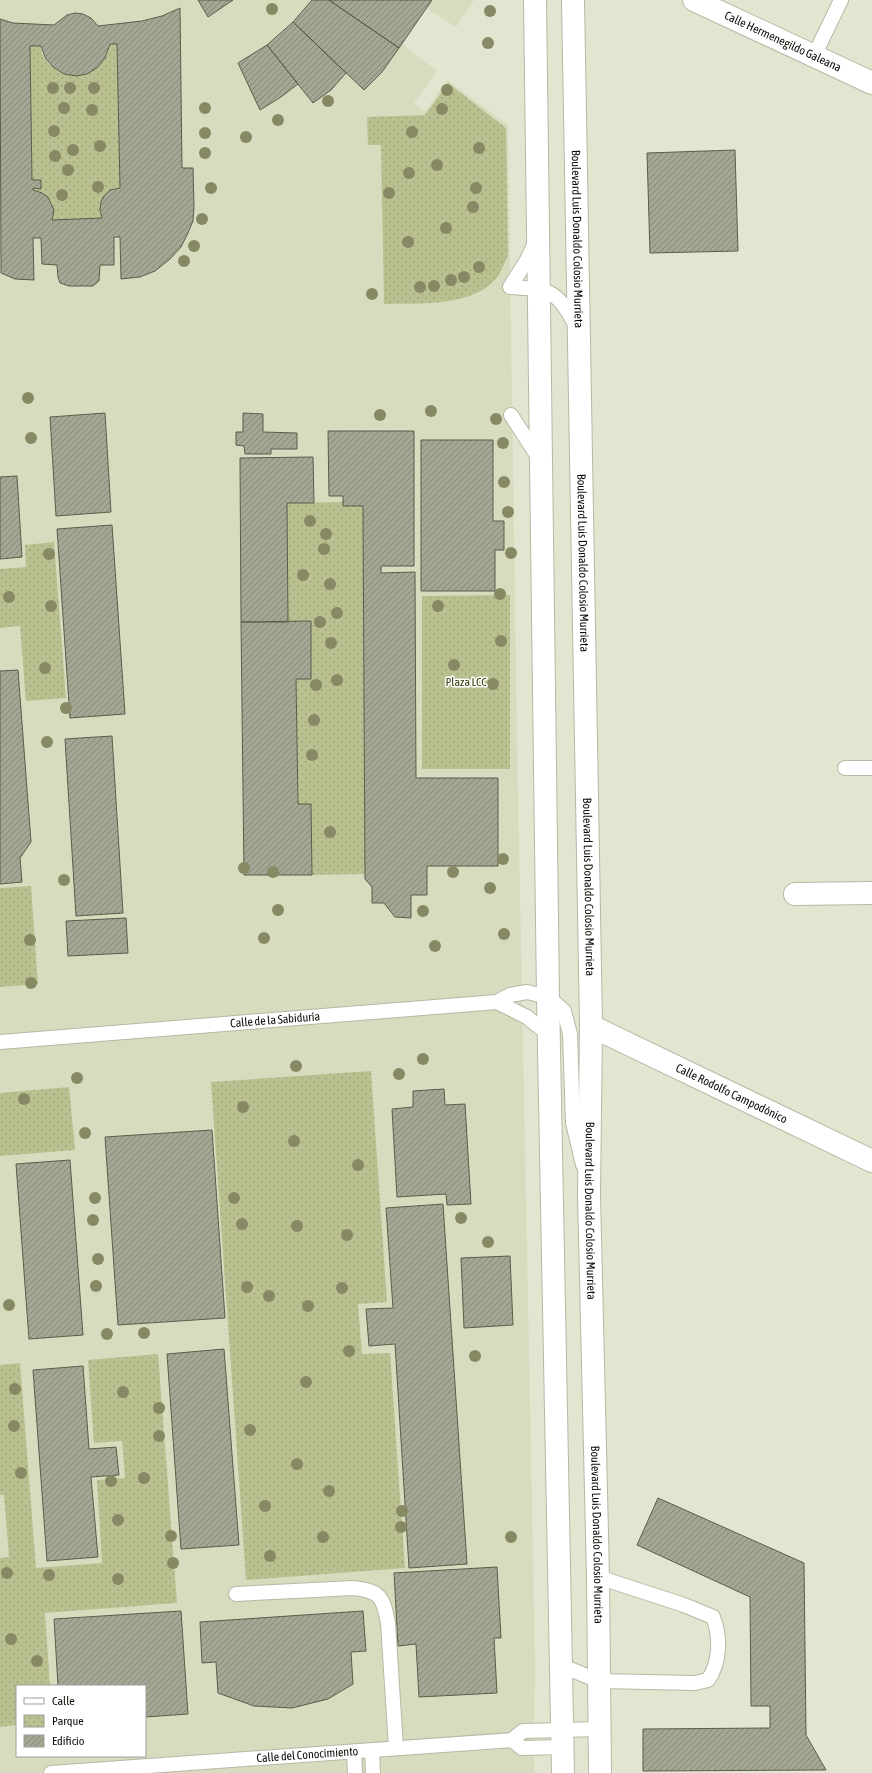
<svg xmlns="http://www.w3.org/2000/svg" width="872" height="1773" viewBox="0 0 872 1773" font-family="'Asap Condensed',sans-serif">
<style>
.built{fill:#d8dcbf;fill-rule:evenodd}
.park{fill:url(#park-dots)}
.building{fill:url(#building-hatch);stroke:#5b5d4b;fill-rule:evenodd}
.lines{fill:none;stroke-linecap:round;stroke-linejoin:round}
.lane-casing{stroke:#b6b9a5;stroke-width:16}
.street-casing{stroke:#b6b9a5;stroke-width:24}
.secondary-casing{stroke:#b6b9a5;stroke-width:24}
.lane{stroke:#fff;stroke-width:14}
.street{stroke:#fff;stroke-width:22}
.secondary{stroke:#fff;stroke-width:22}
.tree{fill:#868963}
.labels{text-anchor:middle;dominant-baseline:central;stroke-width:3;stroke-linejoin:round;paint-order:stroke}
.street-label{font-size:12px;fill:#0c0d06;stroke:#fff}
.park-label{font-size:12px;fill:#3b3e0b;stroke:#fff}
</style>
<defs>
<pattern id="park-dots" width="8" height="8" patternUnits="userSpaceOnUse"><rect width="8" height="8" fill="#bac08f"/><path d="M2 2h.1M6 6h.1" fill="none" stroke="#9fa47a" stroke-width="1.8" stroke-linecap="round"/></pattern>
<pattern id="building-hatch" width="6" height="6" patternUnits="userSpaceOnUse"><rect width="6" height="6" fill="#a4a793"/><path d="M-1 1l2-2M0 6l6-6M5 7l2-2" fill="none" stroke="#848676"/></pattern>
</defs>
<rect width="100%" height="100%" fill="#e2e5cf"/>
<!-- built -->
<path class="built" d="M0 0H474L456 27 426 8 402 44 437 71 414 103 425 111 447 80 508 125 517 739 535 1662 534 1773H0ZM17 1686H145V1756H17Z"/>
<!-- park -->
<path class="park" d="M110 44H117L120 188C104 187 97 206 102 218L52 220C58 204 47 194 33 190V188L41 189V180H32L30 46H41C44 84 105 84 110 44Z
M448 83 506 128 508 256C505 261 503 267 500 273 478 308 420 303 384 304L381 145H368L367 117 425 115Z
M343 502V506H363L365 874 312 875 311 804H298L296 679H311L288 622 287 503Z
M54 542 66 698 26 701 20 626 0 628V569L26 567 25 545Z
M510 595V769H422V596Z
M31 886 38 984 0 987V888Z
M371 1071 387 1302 358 1304 362 1354 390 1353 405 1568 246 1580 211 1082Z
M69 1087 75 1150 0 1156V1093Z
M158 1354 177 1603 45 1613 50 1686H17V1725L0 1727V1558L9 1557 4 1495H0V1365L20 1363 36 1568 102 1563 97 1480 125 1478 122 1441 94 1443 88 1360Z"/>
<!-- building -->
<path class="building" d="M198 0H233L208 17Z
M312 0H329L399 48 382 72 364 90 293 22Z
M329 0H432L399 48Z
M180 8 182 168H193L194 207 193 221 187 235 181 247 170 259 155 271 140 277 121 279 120 237H114V265H100L99 281 93 286H69L60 283 58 277 57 265 42 264 41 238H33L34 280 15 279 1 273 0 19 13 23 54 25 67 15 75 13 83 14 91 18 98 26 142 21 162 16ZM110 44H117L120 188 110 190 104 196 101 202 100 210 102 218 52 220 54 210 48 197 42 193 33 190V188L41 189V180H32L30 46H41L46 59 53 67 64 74 76 76 87 74 98 67 105 58Z
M293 22 346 73 331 90 313 103 267 45Z
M267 45 298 84 281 97 260 110 238 63Z
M735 150 738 251 650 253 647 153Z
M105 413 111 512 56 516 50 417Z
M243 413 263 414V432L297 433V449H271V454H245L244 446 236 445V432H243Z
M328 431H414V566H381V573L415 572 416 778H498V866H427V895H411V918L395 917 384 903H372V887L365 879 363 506H343V496H329Z
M421 440H493V521H504V550H495V591H421Z
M313 457 314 503H287L288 622H241L240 458Z
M17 476 22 557 0 559V477Z
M112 525 125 714 70 718 57 529Z
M311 621V679H296L298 804H311L312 875H244L241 622Z
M18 670 31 842 20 858 22 882 0 884V671Z
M112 736 123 913 76 916 65 739Z
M126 918 128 953 68 956 66 921Z
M444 1089 445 1105 465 1104 471 1204 447 1205 446 1194 397 1197 392 1109 413 1107V1091Z
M212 1130 225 1318 118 1325 105 1137Z
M70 1160 83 1335 29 1339 16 1164Z
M443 1204 467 1564 409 1568 395 1344 369 1346 366 1309 393 1308 386 1208Z
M510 1256 513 1325 464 1328 461 1258Z
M224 1349 239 1545 181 1549 167 1354Z
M83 1366 89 1449 116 1447 119 1475 91 1477 98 1557 47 1561 33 1370Z
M658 1498 804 1563 806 1735 826 1770 643 1771V1729L770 1728V1706H751L750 1597 637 1545Z
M497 1567 501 1638H494L497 1693 419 1697 416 1644 398 1646 394 1573Z
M181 1611 188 1714 145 1717V1686H58L54 1619Z
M363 1611 366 1651 351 1652 353 1684 328 1699 292 1708 254 1706 218 1693 216 1662 202 1663 200 1622Z"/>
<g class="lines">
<defs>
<g id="lane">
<path d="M814 56 841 0"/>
<path d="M535 243 527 260 510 287C551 289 557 290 577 328"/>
<path d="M511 415 540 460"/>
<path d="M845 768H872"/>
<path d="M497 1002 527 1017 549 1035"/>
<path id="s1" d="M0 1042 497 1002 510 995 527 992 548 997 564 1011 570 1034 573 1123 583 1165"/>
<path d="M236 1594 353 1588C380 1591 383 1596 388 1623L396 1748"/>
<path d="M560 1665 599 1681 695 1683 708 1680C720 1663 721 1637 713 1617L684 1605 598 1577"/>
<path d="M512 1740 523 1731 599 1729"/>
<path d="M372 1750 373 1773"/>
<path d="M354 1752 355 1773"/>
<path id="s2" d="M51 1773 512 1740 522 1748 563 1747"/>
</g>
<g id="street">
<path id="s3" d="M694 0 872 83"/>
<path d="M795 894 872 893"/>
<path id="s4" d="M591 1026 872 1161"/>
</g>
<g id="secondary">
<path d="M535 0 548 997 563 1773"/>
<path id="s5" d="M573 0 591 1026 589 1194 598 1577 600 1773"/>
</g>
</defs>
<!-- lane casing -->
<use href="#lane" class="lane-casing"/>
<!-- street casing -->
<use href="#street" class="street-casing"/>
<!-- secondary casing -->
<use href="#secondary" class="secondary-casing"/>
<!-- lane -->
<use href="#lane" class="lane"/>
<!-- street -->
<use href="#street" class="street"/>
<!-- secondary -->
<use href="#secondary" class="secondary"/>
</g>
<!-- trees -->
<g class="tree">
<circle cx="272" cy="9" r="6"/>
<circle cx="490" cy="11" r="6"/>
<circle cx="488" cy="43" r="6"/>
<circle cx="53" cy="88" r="6"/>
<circle cx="70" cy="88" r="6"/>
<circle cx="94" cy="88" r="6"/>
<circle cx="447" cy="90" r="6"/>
<circle cx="328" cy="101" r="6"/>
<circle cx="64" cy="108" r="6"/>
<circle cx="205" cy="108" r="6"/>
<circle cx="442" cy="109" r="6"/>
<circle cx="92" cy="110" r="6"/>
<circle cx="278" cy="120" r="6"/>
<circle cx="54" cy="131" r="6"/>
<circle cx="412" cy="132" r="6"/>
<circle cx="205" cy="133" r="6"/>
<circle cx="246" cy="137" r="6"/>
<circle cx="100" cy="146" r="6"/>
<circle cx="479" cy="148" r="6"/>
<circle cx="73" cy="150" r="6"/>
<circle cx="205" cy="153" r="6"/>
<circle cx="55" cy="156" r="6"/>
<circle cx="437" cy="165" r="6"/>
<circle cx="68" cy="170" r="6"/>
<circle cx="409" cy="173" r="6"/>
<circle cx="98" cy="187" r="6"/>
<circle cx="211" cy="188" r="6"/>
<circle cx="476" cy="188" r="6"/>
<circle cx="389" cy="193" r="6"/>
<circle cx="62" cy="195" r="6"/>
<circle cx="473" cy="207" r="6"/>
<circle cx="202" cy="219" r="6"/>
<circle cx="446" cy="228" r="6"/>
<circle cx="408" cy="242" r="6"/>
<circle cx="194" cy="246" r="6"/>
<circle cx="184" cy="261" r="6"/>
<circle cx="479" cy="267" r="6"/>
<circle cx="464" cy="277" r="6"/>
<circle cx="451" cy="280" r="6"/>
<circle cx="434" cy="286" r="6"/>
<circle cx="420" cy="287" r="6"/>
<circle cx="372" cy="294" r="6"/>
<circle cx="28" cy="398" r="6"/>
<circle cx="431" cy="411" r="6"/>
<circle cx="380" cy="415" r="6"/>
<circle cx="496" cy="419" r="6"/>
<circle cx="31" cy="438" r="6"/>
<circle cx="503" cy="443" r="6"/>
<circle cx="504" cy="482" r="6"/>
<circle cx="508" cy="512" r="6"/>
<circle cx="310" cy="521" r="6"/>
<circle cx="326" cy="534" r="6"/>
<circle cx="324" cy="549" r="6"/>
<circle cx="511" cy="553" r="6"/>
<circle cx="49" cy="554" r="6"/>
<circle cx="303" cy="575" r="6"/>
<circle cx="330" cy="584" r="6"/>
<circle cx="500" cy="594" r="6"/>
<circle cx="9" cy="597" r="6"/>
<circle cx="51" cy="606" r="6"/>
<circle cx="438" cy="606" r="6"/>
<circle cx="337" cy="613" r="6"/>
<circle cx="320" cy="622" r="6"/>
<circle cx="501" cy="641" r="6"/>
<circle cx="331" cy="643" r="6"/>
<circle cx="454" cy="665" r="6"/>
<circle cx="45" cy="668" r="6"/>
<circle cx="337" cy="680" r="6"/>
<circle cx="493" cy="684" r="6"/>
<circle cx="316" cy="685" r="6"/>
<circle cx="66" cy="708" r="6"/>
<circle cx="314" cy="720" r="6"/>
<circle cx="47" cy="742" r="6"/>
<circle cx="312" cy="755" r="6"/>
<circle cx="330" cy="832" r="6"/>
<circle cx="503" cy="859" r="6"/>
<circle cx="244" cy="868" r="6"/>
<circle cx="273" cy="872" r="6"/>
<circle cx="453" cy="872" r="6"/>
<circle cx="64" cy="880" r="6"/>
<circle cx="490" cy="888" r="6"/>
<circle cx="278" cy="910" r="6"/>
<circle cx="423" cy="911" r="6"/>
<circle cx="504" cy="934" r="6"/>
<circle cx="264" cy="938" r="6"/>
<circle cx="30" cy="940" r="6"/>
<circle cx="435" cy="946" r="6"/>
<circle cx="31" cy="983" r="6"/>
<circle cx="423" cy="1059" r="6"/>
<circle cx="296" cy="1066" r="6"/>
<circle cx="399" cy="1074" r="6"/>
<circle cx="77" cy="1078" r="6"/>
<circle cx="24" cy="1099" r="6"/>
<circle cx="243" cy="1107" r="6"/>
<circle cx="85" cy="1133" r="6"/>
<circle cx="294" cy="1141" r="6"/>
<circle cx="358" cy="1165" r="6"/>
<circle cx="95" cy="1198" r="6"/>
<circle cx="234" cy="1198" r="6"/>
<circle cx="461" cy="1218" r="6"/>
<circle cx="93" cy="1220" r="6"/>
<circle cx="242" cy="1224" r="6"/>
<circle cx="297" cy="1226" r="6"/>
<circle cx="347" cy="1235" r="6"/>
<circle cx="488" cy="1242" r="6"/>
<circle cx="98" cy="1259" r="6"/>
<circle cx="96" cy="1286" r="6"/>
<circle cx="247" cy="1287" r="6"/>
<circle cx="342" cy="1288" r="6"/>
<circle cx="269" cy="1296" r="6"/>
<circle cx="9" cy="1305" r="6"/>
<circle cx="308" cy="1306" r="6"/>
<circle cx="144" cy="1333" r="6"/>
<circle cx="107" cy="1334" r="6"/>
<circle cx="349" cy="1351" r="6"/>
<circle cx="475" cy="1356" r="6"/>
<circle cx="306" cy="1382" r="6"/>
<circle cx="15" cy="1389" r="6"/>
<circle cx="123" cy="1392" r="6"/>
<circle cx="159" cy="1408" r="6"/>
<circle cx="14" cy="1426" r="6"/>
<circle cx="250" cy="1430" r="6"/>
<circle cx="159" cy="1436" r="6"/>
<circle cx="297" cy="1464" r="6"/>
<circle cx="21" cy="1473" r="6"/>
<circle cx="144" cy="1478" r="6"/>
<circle cx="111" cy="1481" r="6"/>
<circle cx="329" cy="1491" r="6"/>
<circle cx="265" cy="1506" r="6"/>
<circle cx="402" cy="1511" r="6"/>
<circle cx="118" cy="1520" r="6"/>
<circle cx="401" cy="1527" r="6"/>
<circle cx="171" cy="1536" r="6"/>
<circle cx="323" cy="1537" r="6"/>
<circle cx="511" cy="1537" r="6"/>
<circle cx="270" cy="1556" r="6"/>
<circle cx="173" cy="1563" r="6"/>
<circle cx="7" cy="1573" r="6"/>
<circle cx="49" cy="1575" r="6"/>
<circle cx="118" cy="1579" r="6"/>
<circle cx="11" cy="1639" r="6"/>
<circle cx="37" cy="1661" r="6"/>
</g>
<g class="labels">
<!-- street labels -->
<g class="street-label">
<text stroke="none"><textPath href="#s3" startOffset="98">Calle Hermenegildo Galeana</textPath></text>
<text stroke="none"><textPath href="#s5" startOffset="239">Boulevard Luis Donaldo Colosio Murrieta</textPath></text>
<text stroke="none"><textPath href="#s5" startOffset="563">Boulevard Luis Donaldo Colosio Murrieta</textPath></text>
<text stroke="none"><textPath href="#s5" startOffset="887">Boulevard Luis Donaldo Colosio Murrieta</textPath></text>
<text stroke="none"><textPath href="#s1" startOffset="276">Calle de la Sabiduría</textPath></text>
<text stroke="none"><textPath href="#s4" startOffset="156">Calle Rodolfo Campodónico</textPath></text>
<text stroke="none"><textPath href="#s5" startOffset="1211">Boulevard Luis Donaldo Colosio Murrieta</textPath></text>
<text stroke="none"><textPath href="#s5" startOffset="1535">Boulevard Luis Donaldo Colosio Murrieta</textPath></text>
<text stroke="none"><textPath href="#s2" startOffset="257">Calle del Conocimiento</textPath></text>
</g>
<!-- park labels -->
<g class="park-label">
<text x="466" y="682">Plaza LCC</text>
</g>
</g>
<!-- legend -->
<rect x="16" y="1685" width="130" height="72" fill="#ffffff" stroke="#9e9e9b"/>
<rect x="24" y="1698" width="20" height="6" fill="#ffffff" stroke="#9e9e9b"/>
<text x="52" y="1705" font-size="12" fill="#0c0d06">Calle</text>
<rect x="24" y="1715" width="20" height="12" fill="url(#park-dots)" stroke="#9e9e9b"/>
<text x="52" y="1725" font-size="12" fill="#0c0d06">Parque</text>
<rect x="24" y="1735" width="20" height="12" fill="url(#building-hatch)" stroke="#9e9e9b"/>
<text x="52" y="1745" font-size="12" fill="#0c0d06">Edificio</text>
</svg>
